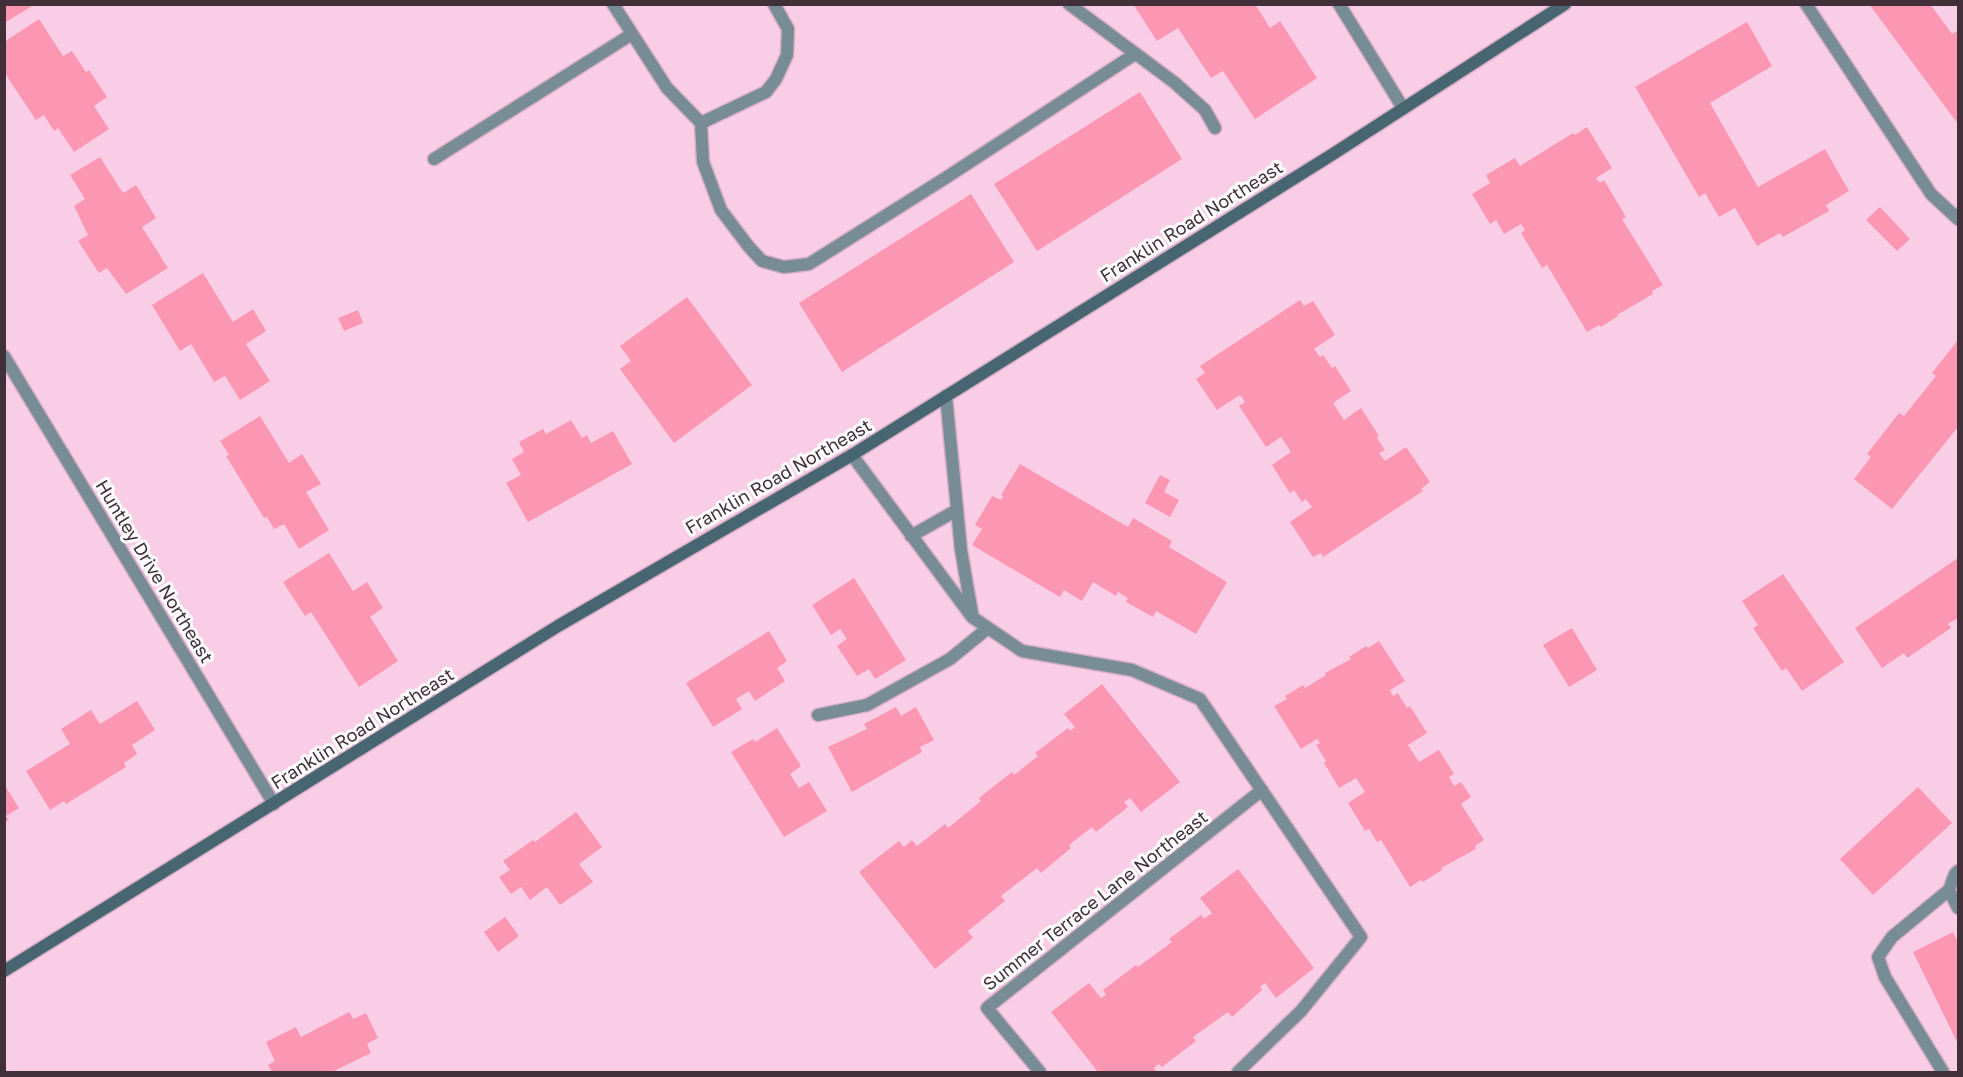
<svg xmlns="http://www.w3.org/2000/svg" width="1963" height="1077" viewBox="0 0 1963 1077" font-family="'Golos Text',sans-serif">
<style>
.building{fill:#fb97b2}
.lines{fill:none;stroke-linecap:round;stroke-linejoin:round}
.lane-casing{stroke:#d5adc4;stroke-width:15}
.street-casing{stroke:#d5adc4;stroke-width:15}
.secondary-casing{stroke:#d5adc4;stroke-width:15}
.lane{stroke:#778c94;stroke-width:12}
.street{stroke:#778c94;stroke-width:12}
.secondary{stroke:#476672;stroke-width:12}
.labels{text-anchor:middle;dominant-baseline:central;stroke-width:6;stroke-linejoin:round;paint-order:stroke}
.street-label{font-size:18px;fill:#412f39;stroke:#fdfdfd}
</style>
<rect width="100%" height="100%" fill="#facde7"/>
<!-- building -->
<path class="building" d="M4 4H29L31 7 4 23Z
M1133 4H1255L1270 28 1280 21 1317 78 1255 119 1223 71 1211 78 1178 28 1157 41Z
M1869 4H1930L1952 34 1957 31 1958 33V124Z
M39 19 63 56 72 51 86 72 89 70 107 97 94 106 109 129 74 152 58 128 54 131 44 115 36 120 4 72V42Z
M1747 22 1772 66 1710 103 1758 187 1825 149 1849 191 1826 205 1829 211 1783 237 1780 233 1757 246 1735 208 1719 217 1705 193 1699 197 1635 87Z
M1140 92 1182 159 1037 251 994 184Z
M1587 127 1612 168 1596 178 1600 183 1604 180 1626 217 1622 219 1663 285 1652 291 1653 294 1617 315 1618 316 1601 327 1599 325 1587 332 1547 265 1542 268 1521 233 1525 230 1521 224 1504 234 1496 220 1490 224 1472 194 1490 183 1486 175 1515 158 1520 166 1573 133 1575 135Z
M100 157 123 193 136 185 156 218 142 227 168 268 126 294 107 268 99 273 78 241 88 235 74 206 85 199 70 175Z
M971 194 1014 262 842 372 799 303Z
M1880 207 1910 239 1897 251 1866 220Z
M203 273 233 322 253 309 266 331 246 344 270 381 240 400 225 376 214 382 191 344 180 351 152 305Z
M687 297 752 385 674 443 620 369 631 361 620 346Z
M1300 300 1304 306 1313 301 1335 335 1314 349 1320 357 1323 355 1332 368 1335 366 1351 391 1333 403 1344 420 1361 408 1379 436 1377 438 1385 450 1379 453 1385 461 1406 447 1430 482 1421 489 1423 491 1323 557 1321 553 1313 557 1290 522 1312 507 1306 499 1302 502 1294 490 1290 493 1272 465 1291 452 1281 437 1266 447 1239 406 1245 402 1240 395 1217 410 1196 379 1205 373 1200 366Z
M358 310 363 323 344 331 338 318Z
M1958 340V427L1892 509 1854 479 1871 457 1867 454 1899 413 1904 416 1936 376 1932 373Z
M260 416 289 463 302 454 321 484 306 492 329 530 299 549 284 524 274 529 267 517 264 518 226 456 229 455 220 441Z
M571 420 582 438 587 435 591 443 613 431 632 464 528 522 506 483 521 475 512 459 524 452 519 442 543 429 546 434Z
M1020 464 1128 527 1133 518 1172 541 1169 547 1227 582 1196 634 1156 611 1153 617 1126 602 1128 598 1118 592 1116 596 1093 582 1082 601 1064 590 1060 597 972 545 982 529 975 525 992 496 1001 500 1003 496 1001 495Z
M1160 475 1170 480 1164 492 1179 500 1170 517 1145 503Z
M329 553 353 591 367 582 383 608 370 617 398 661 359 687 311 612 305 616 283 582Z
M1958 558V618L1948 624 1951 628 1907 658 1904 653 1882 668 1855 628Z
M1783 574 1844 662 1802 691 1786 668 1782 671 1753 628 1758 625 1742 601Z
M854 578 906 660 875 679 869 669 857 676 837 646 847 639 840 629 831 635 812 605Z
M1572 628 1597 670 1569 687 1543 645Z
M769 631 787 661 777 668 785 681 755 701 749 691 736 699 742 709 713 727 686 683Z
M1379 641 1405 681 1390 690 1393 696 1398 693 1407 708 1410 706 1427 733 1408 745 1419 762 1439 750 1454 774 1449 777 1454 786 1461 782 1471 797 1461 804 1484 840 1475 846 1476 849 1441 868 1442 870 1423 882 1421 880 1410 887 1381 840 1377 842 1369 829 1365 831 1348 803 1365 792 1356 778 1339 788 1324 763 1326 761 1316 745 1320 743 1317 739 1301 749 1274 706 1287 699 1285 696 1303 685 1305 688 1326 675 1325 673 1351 659 1349 657 1366 646 1368 648Z
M1102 684 1180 782 1141 812 1130 798 1124 802 1128 807 1096 832 1092 827 1069 845 1071 848 1041 873 1037 868 1001 896 1005 901 968 931 973 938 935 969 859 872 899 841 904 847 912 840 917 846 945 824 948 828 981 801 979 798 1012 772 1014 775 1038 756 1035 753 1068 728 1070 731 1075 727 1064 714Z
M137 701 155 730 132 745 137 754 124 763 126 767 66 804 64 801 50 810 26 771 70 744 61 729 91 710 100 724Z
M896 707 901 716 916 707 934 740 920 747 922 752 852 792 828 747 867 729 864 724Z
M777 728 801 766 790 774 799 788 809 782 827 811 784 837 731 752 753 739 755 742Z
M4 784 19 808 6 816 9 820 4 822Z
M1918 787 1952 823 1873 895 1840 859Z
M576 812 602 847 579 864 593 882 560 905 547 887 530 900 521 887 511 894 499 877 510 870 503 861 533 840 535 842Z
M1238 869 1314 968 1276 998 1265 983 1260 987 1262 990 1232 1017 1228 1012 1193 1037 1196 1041 1162 1067 1159 1064 1154 1068 1157 1072H1098L1051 1012 1089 983 1101 998 1106 995 1103 990 1136 965 1138 967 1172 942 1169 939 1201 915 1204 919 1212 913 1200 898Z
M505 917 519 936 498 952 484 932Z
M1953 932 1958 942V1044L1913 952Z
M349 1012 353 1019 366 1013 378 1038 367 1044 371 1053 332 1072H272L268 1065 275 1061 266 1042 296 1027 301 1037Z"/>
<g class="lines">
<defs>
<path id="lane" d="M1806 4 1931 194 1958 219
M1958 871 1955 874 1949 890 1958 908
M1943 1072 1885 977 1878 957 1892 937 1949 890"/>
<path id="street" d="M613 4 667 88 701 123 703 162 721 210 749 247 762 261 784 267 809 264 947 177 1135 54
M1069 4 1175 83 1205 110 1215 128
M1339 4 1403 108
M701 123 766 92 776 79 787 55 788 29 774 4
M434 159 632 34
M4 356 274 804
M946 396 961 550 972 613
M852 455 972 617 1022 651 1132 670 1200 699 1361 937 1301 1011 1238 1072
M911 536 957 510
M818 715 867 705 950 659 988 628
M1040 1072 987 1008 1262 790"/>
<path id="secondary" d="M4 971 558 626 852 455 1333 154 1565 4"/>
</defs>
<!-- lane casing -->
<use href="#lane" class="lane-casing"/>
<!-- street casing -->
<use href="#street" class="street-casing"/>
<!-- secondary casing -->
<use href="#secondary" class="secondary-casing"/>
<!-- lane -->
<use href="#lane" class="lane"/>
<!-- street -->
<use href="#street" class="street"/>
<!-- secondary -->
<use href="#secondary" class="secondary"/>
</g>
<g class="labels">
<!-- street labels -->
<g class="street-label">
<text transform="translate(1191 221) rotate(-32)">Franklin Road Northeast</text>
<text transform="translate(778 476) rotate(-30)">Franklin Road Northeast</text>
<text transform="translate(155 571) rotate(59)">Huntley Drive Northeast</text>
<text transform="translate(362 728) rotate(-32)">Franklin Road Northeast</text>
<text transform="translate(1095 900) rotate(-38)">Summer Terrace Lane Northeast</text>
</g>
</g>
<!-- border -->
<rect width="1963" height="1077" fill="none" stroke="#412f39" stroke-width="12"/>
</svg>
